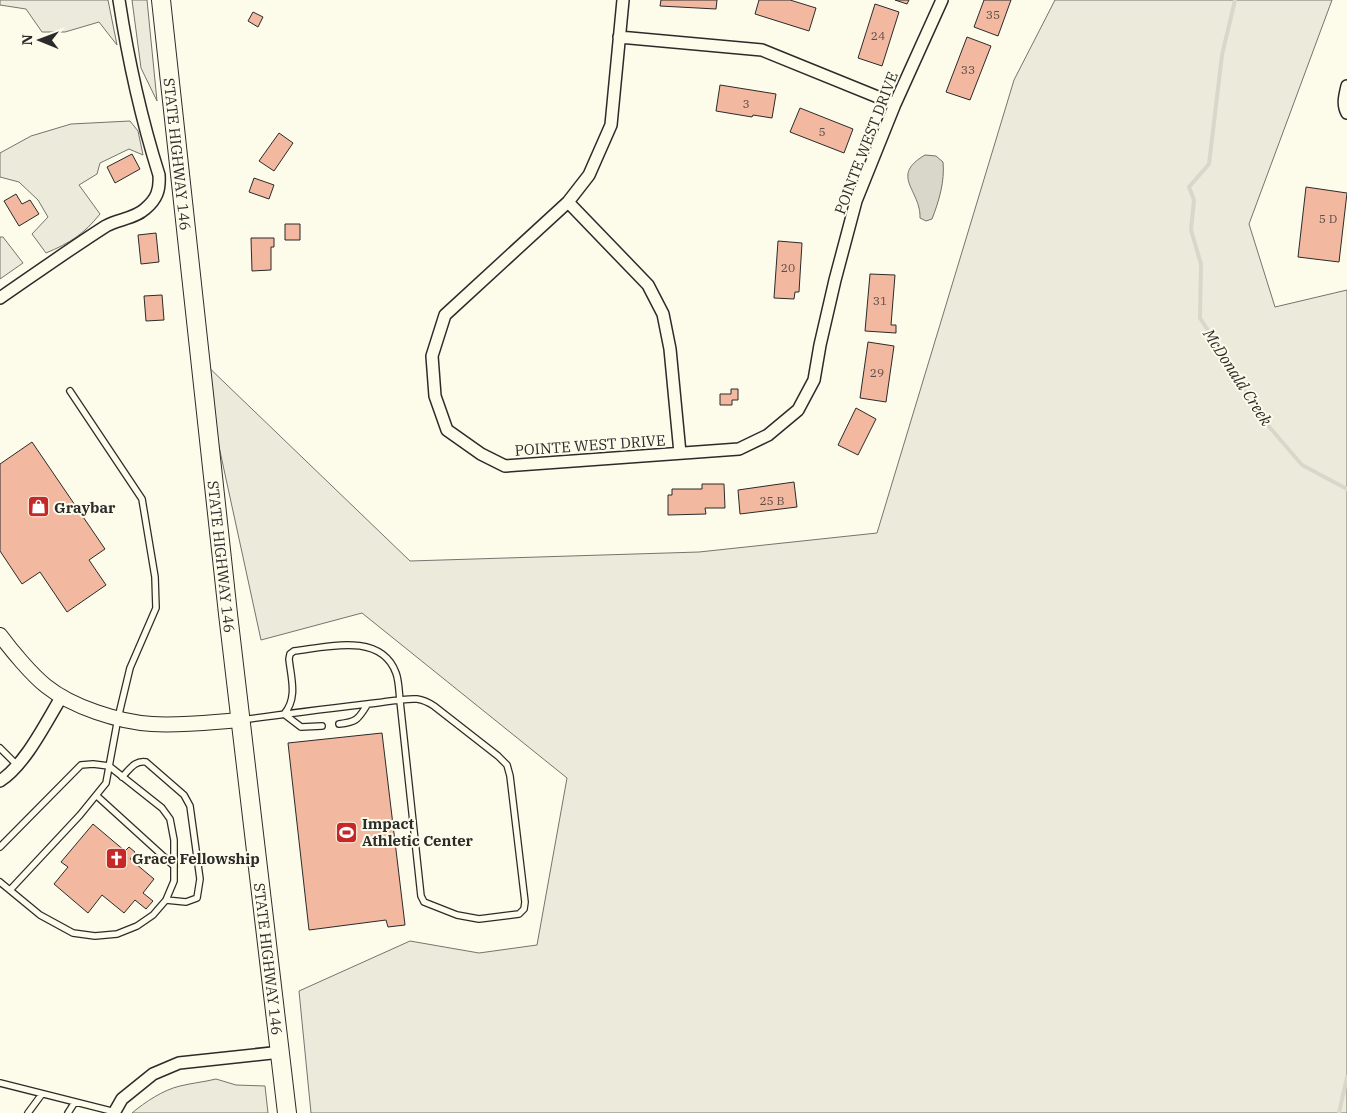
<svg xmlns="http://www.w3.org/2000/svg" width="1347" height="1113" viewBox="0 0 1347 1113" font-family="'IBM Plex Serif',serif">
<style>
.green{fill:#ecebdb;stroke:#74746e}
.water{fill:#d8d7c9;stroke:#74746e}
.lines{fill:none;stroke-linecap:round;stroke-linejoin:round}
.stream{stroke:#d8d7c9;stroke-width:4}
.building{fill:#f2b8a0;stroke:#2b2b2b}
.service-casing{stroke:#2b2b2b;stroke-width:8}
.minor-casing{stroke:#2b2b2b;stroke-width:14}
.tertiary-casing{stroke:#2b2b2b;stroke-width:16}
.primary-casing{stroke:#2b2b2b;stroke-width:20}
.service{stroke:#fdfbea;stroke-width:5.5}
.minor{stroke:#fdfbea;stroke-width:11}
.tertiary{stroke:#fdfbea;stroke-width:14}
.primary{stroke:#fdfbea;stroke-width:18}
.labels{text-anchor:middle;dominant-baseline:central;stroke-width:4;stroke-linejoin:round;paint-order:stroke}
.number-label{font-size:12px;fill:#5d4e48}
.street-label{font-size:15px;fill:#2b2b2b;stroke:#fdfbea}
.poi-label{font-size:15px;font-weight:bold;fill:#2b2b2b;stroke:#fdfbea;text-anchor:start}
.water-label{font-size:16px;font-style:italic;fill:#2b2b2b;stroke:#fdfbea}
</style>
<rect width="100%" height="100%" fill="#fdfbea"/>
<!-- green -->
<path class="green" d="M0 0H108L117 45 99 22 65 32H42L26 9 0 5Z
M132 0H147L157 101 141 68Z
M1055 0H1332L1249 224 1275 307 1347 290V1113H311L299 991 410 941 479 953 537 945 567 778 362 613 261 640 200 359 410 561 699 552 877 533 1014 80Z
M130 121 138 131 143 155 129 149 100 163 97 174 79 185 100 214C84 234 70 243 46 253L32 234 48 217 38 200 19 182 0 177V153L31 136 71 124Z
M0 237H3L23 263 0 279Z
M216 1079 236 1085 265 1086 268 1113H132C145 1102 163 1090 180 1086 192 1083 204 1082 216 1079Z"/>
<!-- water -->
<path class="water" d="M925 155 936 156 943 162C945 181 939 201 932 219L926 221 920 218C921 190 889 176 925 155Z"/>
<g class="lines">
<!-- stream -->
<path class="stream" d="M1235 0 1222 55 1209 164 1189 187 1194 200 1191 230 1201 264 1200 318 1224 355 1259 415 1302 465 1347 489
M1339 1113 1347 1077"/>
</g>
<!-- building -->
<path class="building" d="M661 0H717L716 9 660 6Z
M759 0H790L816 8 809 31 755 14Z
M895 0H909L907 4Z
M984 0H1011L998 36 974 27Z
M875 4 899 12 882 66 858 58Z
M253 12 263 17 258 27 248 21Z
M967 37 991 46 970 100 946 92Z
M720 85 776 94 772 118 753 115 752 117 716 111Z
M800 108 853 129 844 153 790 132Z
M279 133 293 143 274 171 259 161Z
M132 154 140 169 115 183 107 167Z
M254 178 274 185 269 199 249 192Z
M1306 187 1347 193 1339 262 1298 257Z
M16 194 22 204 30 200 39 214 19 226 4 201Z
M285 224H300V240H285Z
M156 233 159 262 141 264 138 235Z
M251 238H274V247H271V270L252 271Z
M778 241 802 243 799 292H795L794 299 774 298Z
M870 274 895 275 891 325H896V333L865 331Z
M162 295 164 320 146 321 144 296Z
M868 342 894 346 886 402 860 398Z
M731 389H738V400H732V405H720V394H731Z
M856 408 876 419 858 455 838 445Z
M32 442 105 549 89 560 106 585 67 612 40 572 22 584 0 551V464Z
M794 482 797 507 740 514 738 490Z
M702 484H724L725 508H705L706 514 668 515V495H672V489H702Z
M382 733 405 925 388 927 386 920 309 930 288 743Z
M93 824 125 851 129 847 135 852 130 859 154 879 143 893 153 901 146 909 135 900 124 913 102 895 88 913 54 884 68 867 61 862Z"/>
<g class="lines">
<defs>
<path id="service" d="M242 720C284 714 325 709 367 704 383 703 401 698 417 699 424 700 428 702 434 706L498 756 507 765 510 776 525 902 524 909 519 914 479 919 457 915 424 902 421 896 400 701C399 692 399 681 396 673 381 632 327 647 294 651L290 654 289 659C291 678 298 698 284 714L301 727 322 726
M339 724C356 722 358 720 367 705
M0 748 17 765
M122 777C130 769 135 760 146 762L184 795 190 806 200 879 197 898 186 902 166 900
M97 796 174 866
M0 847 81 765 93 764 109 766 162 808 170 819 174 840V881L166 900 153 915 137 926 117 934 95 936 73 933 40 915 0 882
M10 890 80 815 106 783 118 718 130 668 156 608 155 577 142 499 70 391
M0 1083 115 1112
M28 1113 42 1094
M68 1113 75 1102"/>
<path id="minor" d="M623 0 611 125 589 175 568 202 445 315 432 356 435 396 447 430 481 454 505 466 739 449 768 435 798 410 814 380 820 345 835 280 856 201 895 104 942 0
M619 37 762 50 895 104
M1347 86C1345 95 1342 104 1347 113
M568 202 648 285 663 314 670 349 680 453
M0 298C35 274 70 249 106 226 118 219 134 219 145 209 157 199 160 190 159 175 141 118 128 59 119 0
M0 781C26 764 46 722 62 696
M114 1113 122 1099 153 1074 179 1063 281 1052"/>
<path id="tertiary" d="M0 635C11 650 32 675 46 686 72 707 119 722 152 724 181 726 211 722 240 720"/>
<g id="primary">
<path id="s1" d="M161 0 228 614 287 1113"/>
</g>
</defs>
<!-- service casing -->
<use href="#service" class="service-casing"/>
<!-- minor casing -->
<use href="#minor" class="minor-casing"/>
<!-- tertiary casing -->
<use href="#tertiary" class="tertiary-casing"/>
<!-- primary casing -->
<use href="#primary" class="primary-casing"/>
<!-- service -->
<use href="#service" class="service"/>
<!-- minor -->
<use href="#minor" class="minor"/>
<!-- tertiary -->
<use href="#tertiary" class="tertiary"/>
<!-- primary -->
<use href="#primary" class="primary"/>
</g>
<!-- icons -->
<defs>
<symbol id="shop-square" viewBox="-11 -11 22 22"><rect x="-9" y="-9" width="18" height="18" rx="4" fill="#c62828" stroke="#fdfbea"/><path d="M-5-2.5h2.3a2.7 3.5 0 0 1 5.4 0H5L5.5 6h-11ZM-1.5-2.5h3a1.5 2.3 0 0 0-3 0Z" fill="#fff"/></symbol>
<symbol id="stadium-square" viewBox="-11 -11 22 22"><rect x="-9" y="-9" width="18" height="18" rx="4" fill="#c62828" stroke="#fdfbea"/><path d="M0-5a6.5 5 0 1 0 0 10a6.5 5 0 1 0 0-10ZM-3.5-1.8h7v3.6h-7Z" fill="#fff"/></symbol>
<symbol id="church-square" viewBox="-11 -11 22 22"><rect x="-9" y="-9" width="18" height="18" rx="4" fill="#c62828" stroke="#fdfbea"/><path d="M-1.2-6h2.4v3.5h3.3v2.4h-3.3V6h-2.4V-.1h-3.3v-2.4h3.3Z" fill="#fff"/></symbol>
</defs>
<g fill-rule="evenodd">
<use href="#shop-square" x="26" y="494" width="25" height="25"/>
<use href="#stadium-square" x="334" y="820" width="25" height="25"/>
<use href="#church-square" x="104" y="846" width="25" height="25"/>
</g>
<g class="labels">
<!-- number labels -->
<g class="number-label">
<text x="993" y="14">35</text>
<text x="878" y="35">24</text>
<text x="968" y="69">33</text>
<text x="746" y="103">3</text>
<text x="822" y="131">5</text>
<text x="1328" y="218">5 D</text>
<text x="788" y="267">20</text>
<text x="880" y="300">31</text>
<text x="877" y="372">29</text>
<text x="772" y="500">25 B</text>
</g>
<!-- street labels -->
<g class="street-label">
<text transform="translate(866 143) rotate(-69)">POINTE WEST DRIVE</text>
<text stroke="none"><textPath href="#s1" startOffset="155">STATE HIGHWAY 146</textPath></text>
<text transform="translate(590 445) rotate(-4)">POINTE WEST DRIVE</text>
<text stroke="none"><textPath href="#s1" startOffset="560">STATE HIGHWAY 146</textPath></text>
<text stroke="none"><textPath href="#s1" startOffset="965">STATE HIGHWAY 146</textPath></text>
</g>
<!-- poi labels -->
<g class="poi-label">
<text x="54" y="507">Graybar</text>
<text x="362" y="823">Impact<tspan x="362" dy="17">Athletic Center</tspan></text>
<text x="132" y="858">Grace Fellowship</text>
</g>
<!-- water labels -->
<g class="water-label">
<text transform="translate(1238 377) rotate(57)">McDonald Creek</text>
</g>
</g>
<!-- north arrow -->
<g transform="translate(40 40) rotate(271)" stroke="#fdfbea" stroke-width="4" paint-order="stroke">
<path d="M0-4L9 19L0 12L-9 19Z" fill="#2b2b2b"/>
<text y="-8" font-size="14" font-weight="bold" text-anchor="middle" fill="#2b2b2b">N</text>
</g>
</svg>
